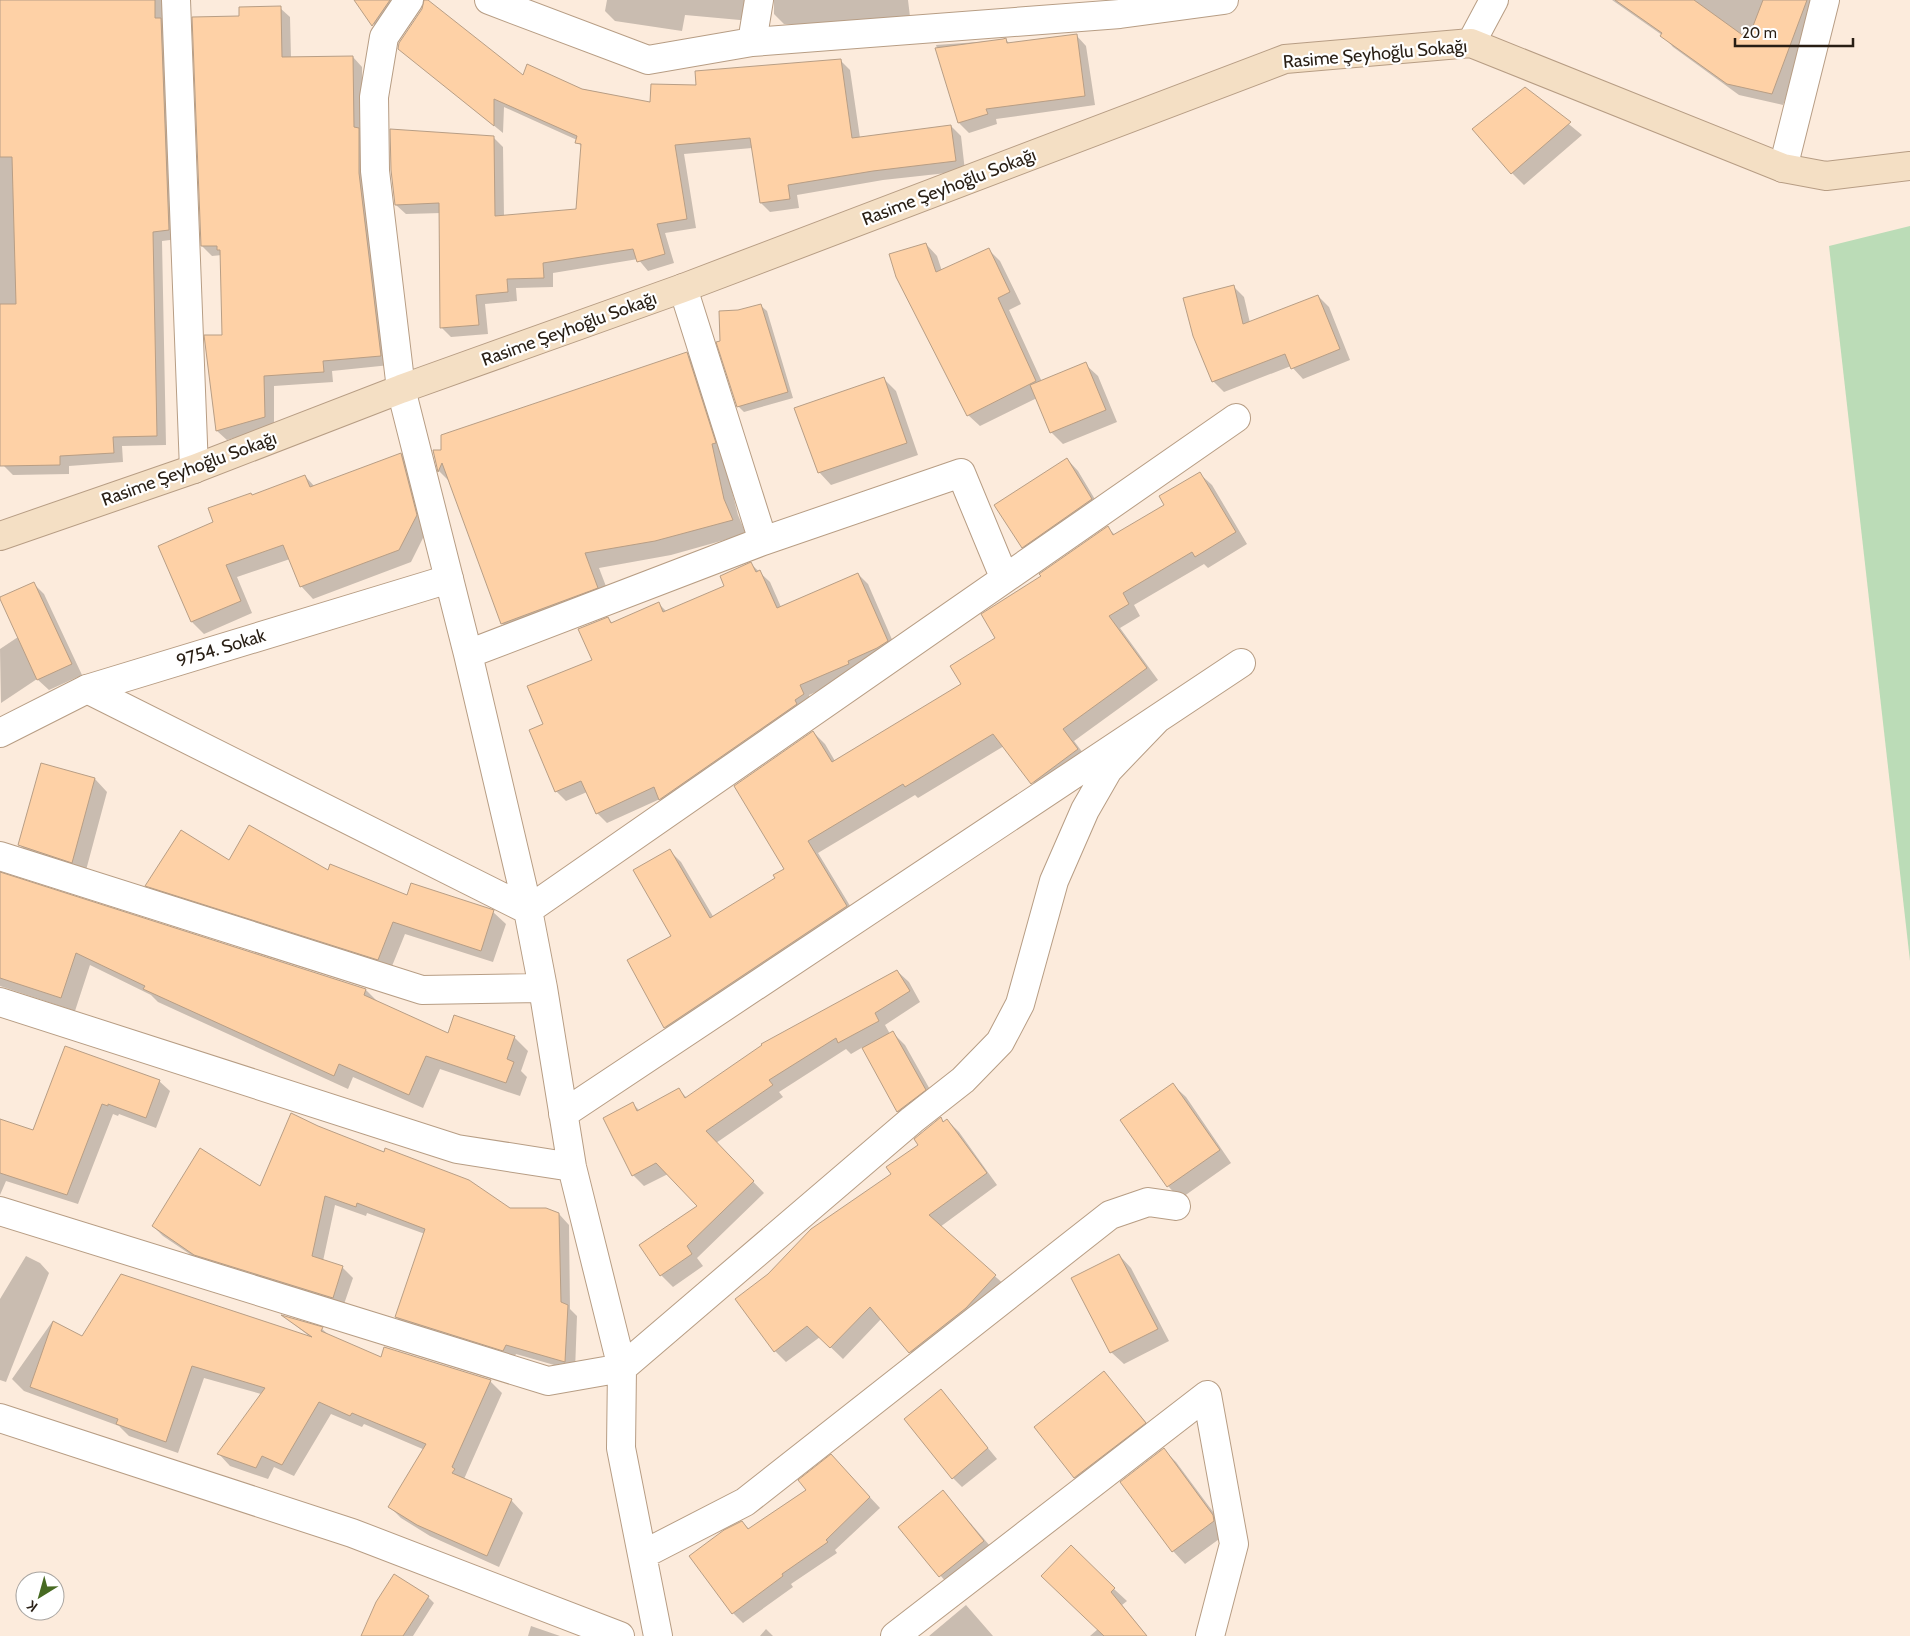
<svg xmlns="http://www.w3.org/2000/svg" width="1910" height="1636" viewBox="0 0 1910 1636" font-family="Cabin,sans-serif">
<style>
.green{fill:#bbdcb7}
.shadow{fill:#0003}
.building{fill:#fed1a6;stroke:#b89e85}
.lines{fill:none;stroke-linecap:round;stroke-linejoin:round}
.minor-casing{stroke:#b79d84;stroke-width:30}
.tertiary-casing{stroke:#b79d84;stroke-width:30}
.secondary-casing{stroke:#b79d84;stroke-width:30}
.minor{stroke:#fff;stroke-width:28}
.tertiary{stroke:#fff;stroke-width:28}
.secondary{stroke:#f4dfc4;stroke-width:28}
.labels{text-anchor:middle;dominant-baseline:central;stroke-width:4.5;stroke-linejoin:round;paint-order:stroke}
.street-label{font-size:18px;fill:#281e14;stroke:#fff}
</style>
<rect width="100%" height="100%" fill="#fcebdc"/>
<!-- green -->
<path class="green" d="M1910 226V961L1829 246Z"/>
<!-- shadow -->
<path class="shadow" d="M0 0H163L178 239 162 241 166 445 122 446 123 462 69 466V474L13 475 3 465 0 458Z
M355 0H405L382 34Z
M607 0H757L751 21 685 15 682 31 615 21 605 11Z
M774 0H908L911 25 850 29 784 24 774 14Z
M1612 0H1811L1819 8 1783 105 1739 95 1673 47 1662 35Z
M280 8 290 17 291 58 353 57 362 67 363 134 390 365 332 371 333 382 274 386V426L227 440 217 431 206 337H223L222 255 212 256 202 246 240 17Z
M1076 35 1086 46 1095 105 996 119 997 124 969 133 959 123 936 45 1006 40 1010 44Z
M399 48 523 77 652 103 698 86 840 60 850 70 860 138 951 126 961 136 965 171 883 180 797 195 799 208 770 212 761 203 752 148 684 154 696 228 665 233 674 263 648 271 638 259 553 273V287L516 288 517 301 485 304 488 334 451 337 442 328 441 213 406 214 396 205 493 137 503 147 504 217 577 210 582 148 577 140 504 107 503 133Z
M1525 88 1582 135 1524 185 1512 173Z
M926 244 937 256 942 271 988 249 1000 261 1021 304 1009 310 1042 382 1085 364 1098 376 1117 422 1063 444 1051 432 1037 398 980 426 968 415Z
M1233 286 1244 297 1250 323 1318 296 1329 307 1350 360 1303 379 1291 366 1224 392 1213 381Z
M761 306 767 311 793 398 744 412 738 406 722 342 738 311Z
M687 354 701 368 738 515 746 534 671 555 599 568 612 602 517 638 502 623 451 483 439 471 434 451H443Z
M884 379 896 391 918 455 831 485 819 472Z
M401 454 413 466 428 528 411 562 313 599 301 586 290 559 237 577 252 613 204 634 192 622 214 523 252 496 305 476 315 487Z
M1067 459 1078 471 1102 511 1034 558 1023 547Z
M1200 474 1212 485 1247 544 1208 568 1204 564 1134 605 1140 616 1120 628 1158 680 1074 741 1089 761 1044 795 1004 746 918 798 915 795 818 853 858 919 677 1039 665 1027 673 936 669 850 681 862 714 918 777 878 786 869 813 732 825 744 835 761 962 685 1042 577 1108 528 1115 535 1166 505Z
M751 564 770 582 781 607 858 574 868 584 897 651 858 674 809 695 813 704 670 809 660 799 607 823 597 813 587 792 566 801 556 791 545 725 593 660 608 618 613 624 659 604 667 612 726 587Z
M33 583 44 594 82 675 49 690 37 679 1 703 0 649 18 637Z
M42 765 95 779 107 792 85 874 32 857 20 845Z
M328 872 408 896 493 912 506 924 493 962 405 934 390 971 159 898 147 885Z
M0 874 366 990 379 1003 449 1034 514 1037 528 1051 521 1071 527 1077 520 1096 440 1069 423 1108 353 1077 348 1089 158 1002 151 995 90 965 75 1011 0 986Z
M897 971 909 982 920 1002 885 1025 890 1034 893 1033 905 1045 937 1102 910 1124 898 1112 863 1047 851 1054 846 1049 779 1092 783 1097 716 1143 764 1193 697 1258 703 1266 673 1287 661 1275 641 1246 699 1206 668 1174 644 1186 633 1175V1104L640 1111 679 1090 687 1098Z
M159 1081 170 1091 156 1128 119 1114 118 1116 113 1114 78 1204 6 1181 0 1195V1120L34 1131Z
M1173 1085 1186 1097 1231 1163 1180 1199 1168 1186Z
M941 1119 944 1122 947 1120 959 1132 997 1185 940 1227 1007 1287 921 1364 881 1319 843 1359 820 1337 786 1362 775 1351 893 1174Z
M261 1188 559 1214 569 1225 570 1309 577 1316 575 1371 516 1354 513 1360 406 1327 396 1317 425 1234 367 1213 366 1216 335 1205 323 1261 342 1267 353 1278 343 1307 206 1265 163 1236 153 1226Z
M1119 1255 1131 1268 1169 1341 1124 1364 1111 1352Z
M26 1256 40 1263 49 1273 6 1382 0 1380V1299Z
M285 1317 322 1329 330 1336 381 1359 490 1381 502 1393 464 1479 511 1500 523 1513 499 1567 430 1536 401 1518 389 1506 425 1450 364 1424 362 1427 331 1414 294 1476 274 1467 268 1479 230 1466 219 1454 261 1394 204 1378 178 1453 129 1436 119 1426 24 1391 12 1379 52 1322 83 1337 309 1336Z
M1104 1373 1156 1434 1087 1490 1075 1478Z
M941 1391 997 1459 962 1487 953 1478Z
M1164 1450 1176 1462 1225 1528 1226 1534 1185 1564 1173 1551Z
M841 1466 880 1508 835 1550 837 1553 791 1584 793 1587 743 1623 733 1613 742 1522 749 1529Z
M943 1491 996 1553 952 1589 899 1527Z
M1055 1588 1114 1589 1127 1601 1122 1605 1147 1636H1090L1098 1629Z
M428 1597 434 1603 413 1636H362Z
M966 1605 993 1636H929Z
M531 1626 560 1636H528Z
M766 1629 773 1636H760Z"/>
<!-- building -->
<path class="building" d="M0 0H155V18H161L169 230 153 232 157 436 113 437 114 453 60 456V465L0 466V304H16L12 157H0Z
M354 0H390L372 26Z
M424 0H428L523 75 527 64 582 89 650 102 651 84 696 85 695 71 841 59 852 138 951 125 956 161 873 171 788 185 790 199 760 203 750 138 675 145 687 219 657 224 665 254 637 262 633 249 543 263 544 278 507 279 508 292 476 295 479 325 440 328 439 203 395 205 391 170 390 129 494 136 495 216 576 209 581 144 575 143 577 136 494 99V126L398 49 399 43 422 9Z
M1615 0H1694L1748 39 1763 0H1807L1772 94 1727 84 1660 36 1662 33Z
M281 6 282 57 353 56 354 127 359 128V173L381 356 323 361 324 372 264 376 265 417 216 431 204 335H222L220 250H217V246H201L192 17 239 16V7Z
M1077 34 1085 96 986 109 988 114 958 123 935 48 1003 39 1006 38 1007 43Z
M1525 87 1571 122 1511 174 1472 129Z
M926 243 936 272 989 248 1010 292 998 298 1036 381 967 416 896 277 889 254Z
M1234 285 1243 324 1318 295 1340 349 1291 369 1285 354 1212 382 1193 336 1183 298Z
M761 304 788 392 737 407 716 342 720 341 719 311 738 310Z
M687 352 716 443 712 444 724 499 733 520 655 541 585 553 598 588 501 624 442 463 438 472 433 450H441V435Z
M1086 362 1106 410 1050 433 1030 385Z
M884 377 907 443 818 473 794 408Z
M401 453 417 515 399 550 300 587 283 545 226 565 241 601 191 622 158 546 213 522 208 508 251 493 252 495 305 475 310 487Z
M1067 458 1092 499 1022 548 994 505Z
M1200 472 1236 532 1195 557 1192 552 1123 593 1129 604 1109 616 1147 668 1063 729 1078 749 1031 784 993 734 905 787 903 784 808 841 847 906 664 1028 627 960 671 936 633 870 670 849 710 918 775 878 773 875 784 869 734 786 813 731 832 762 961 684 950 666 995 638 981 614 1041 576 1039 574 1108 526 1113 535 1164 505 1159 496Z
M751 562 756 572 760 570 777 608 858 573 888 641 877 648 848 661 849 664 800 685 804 694 795 700 797 704 659 800 654 787 596 814 581 781 555 792 529 730 543 724 527 686 592 660 578 629 608 617 611 623 659 602 663 612 724 586 720 576Z
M34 582 72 664 37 680 0 599V597Z
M41 763 95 778 72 863 18 845Z
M249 825 328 870 330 864 407 895 411 883 494 910 481 951 393 922 378 960 145 886 181 830 229 860Z
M0 872 366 989 364 995 448 1033 454 1015 515 1036 507 1059 514 1062 506 1083 426 1056 409 1095 339 1064 334 1076 143 989 145 986 76 953 61 998 0 978Z
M897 970 910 991 875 1013 879 1021 838 1043 836 1038 769 1080 773 1085 706 1131 754 1181 687 1246 692 1254 660 1276 639 1245 697 1206 656 1163 632 1176 603 1118 633 1102 637 1111 679 1088 685 1098 762 1045 761 1044Z
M893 1031 926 1090 897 1112 862 1048Z
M65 1046 160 1080 146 1118 108 1104V1106L102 1104 67 1195 0 1173V1119L33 1130Z
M1173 1083 1220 1150 1167 1187 1120 1120Z
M291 1113 318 1126 384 1152 385 1148 469 1180 510 1208H546L559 1213 561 1302 568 1305 565 1362 506 1345 503 1351 395 1317 425 1229 357 1203 356 1207 325 1196 312 1256 343 1266 333 1298 194 1255 152 1226 200 1148 260 1186Z
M941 1117 943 1122 947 1119 987 1173 929 1215 996 1275 966 1308 909 1353 870 1307 830 1348 807 1326 774 1352 735 1299 768 1274 811 1229 891 1174 886 1167 918 1145 914 1139Z
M1119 1254 1158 1329 1110 1353 1071 1278Z
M121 1274 312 1337 281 1315 323 1327 321 1331 381 1357 384 1347 491 1380 452 1467 455 1469 452 1473 512 1499 487 1556 417 1525 388 1507 426 1444 352 1413 350 1416 319 1402 282 1465 262 1456 256 1468 217 1454 265 1388 192 1366 166 1442 116 1424 118 1419 30 1387 53 1321 82 1336Z
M1104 1371 1146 1423 1074 1478 1034 1427Z
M941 1389 988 1448 952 1479 904 1419Z
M1164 1448 1213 1515 1214 1521 1172 1552 1120 1482Z
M831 1454 870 1497 826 1540 828 1542 782 1574 783 1576 732 1614 689 1556 724 1530 742 1521 748 1529 806 1490 798 1480Z
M943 1490 984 1541 939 1577 898 1527Z
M1071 1545 1115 1588 1111 1592 1147 1636H1104L1041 1576Z
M394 1574 429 1596 403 1636H361L376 1602Z"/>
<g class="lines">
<defs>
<path id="minor" d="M176 0 194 469
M489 0 648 60 752 42 759 0
M752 42 1120 14 1224 0
M1471 43 1494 0
M1783 168 1825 0
M683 288 763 541
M468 654 763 541 961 473 1004 577
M87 689 528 910 468 654 401 389 375 171 374 97 384 37 409 0
M0 856 422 990 543 988
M0 1002 457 1149 572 1167
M563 1114 1241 663
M0 1211 548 1381 622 1368 912 1120 963 1080 1000 1042 1020 1004 1054 881 1085 810 1108 770 1156 720
M0 1418 352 1533 620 1636
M642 1555 745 1502 1110 1215 1148 1202 1176 1206
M658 1636 621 1448 622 1368 572 1167 543 988 528 910 1236 418
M895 1636 1207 1395 1234 1544 1210 1636"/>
<path id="tertiary" d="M0 733 87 689 449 579"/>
<path id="secondary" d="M0 536 194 469 401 389 683 288 1285 59 1471 43 1783 168 1826 176 1910 166"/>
</defs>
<!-- minor casing -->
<use href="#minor" class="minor-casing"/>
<!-- tertiary casing -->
<use href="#tertiary" class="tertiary-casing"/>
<!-- secondary casing -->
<use href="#secondary" class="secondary-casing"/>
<!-- minor -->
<use href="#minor" class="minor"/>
<!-- tertiary -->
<use href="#tertiary" class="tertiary"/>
<!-- secondary -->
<use href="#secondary" class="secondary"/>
</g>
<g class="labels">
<!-- street labels -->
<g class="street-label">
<text transform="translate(1375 54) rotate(-5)">Rasime Şeyhoğlu Sokağı</text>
<text transform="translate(949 187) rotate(-21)">Rasime Şeyhoğlu Sokağı</text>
<text transform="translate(569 329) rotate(-20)">Rasime Şeyhoğlu Sokağı</text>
<text transform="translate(189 469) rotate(-20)">Rasime Şeyhoğlu Sokağı</text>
<text transform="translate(221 648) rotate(-17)">9754. Sokak</text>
</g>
</g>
<!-- north arrow -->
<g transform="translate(40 1596) rotate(217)"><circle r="24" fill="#ffffff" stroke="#a9a5a1"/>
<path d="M0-4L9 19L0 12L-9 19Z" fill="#476a22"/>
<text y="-8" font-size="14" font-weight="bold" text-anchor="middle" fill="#281e14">K</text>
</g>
<!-- scale -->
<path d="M1735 38v8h118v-8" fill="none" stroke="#281e14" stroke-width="2.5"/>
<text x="1742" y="38" font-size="15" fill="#281e14" stroke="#ffffff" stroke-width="4" paint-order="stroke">20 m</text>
</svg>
